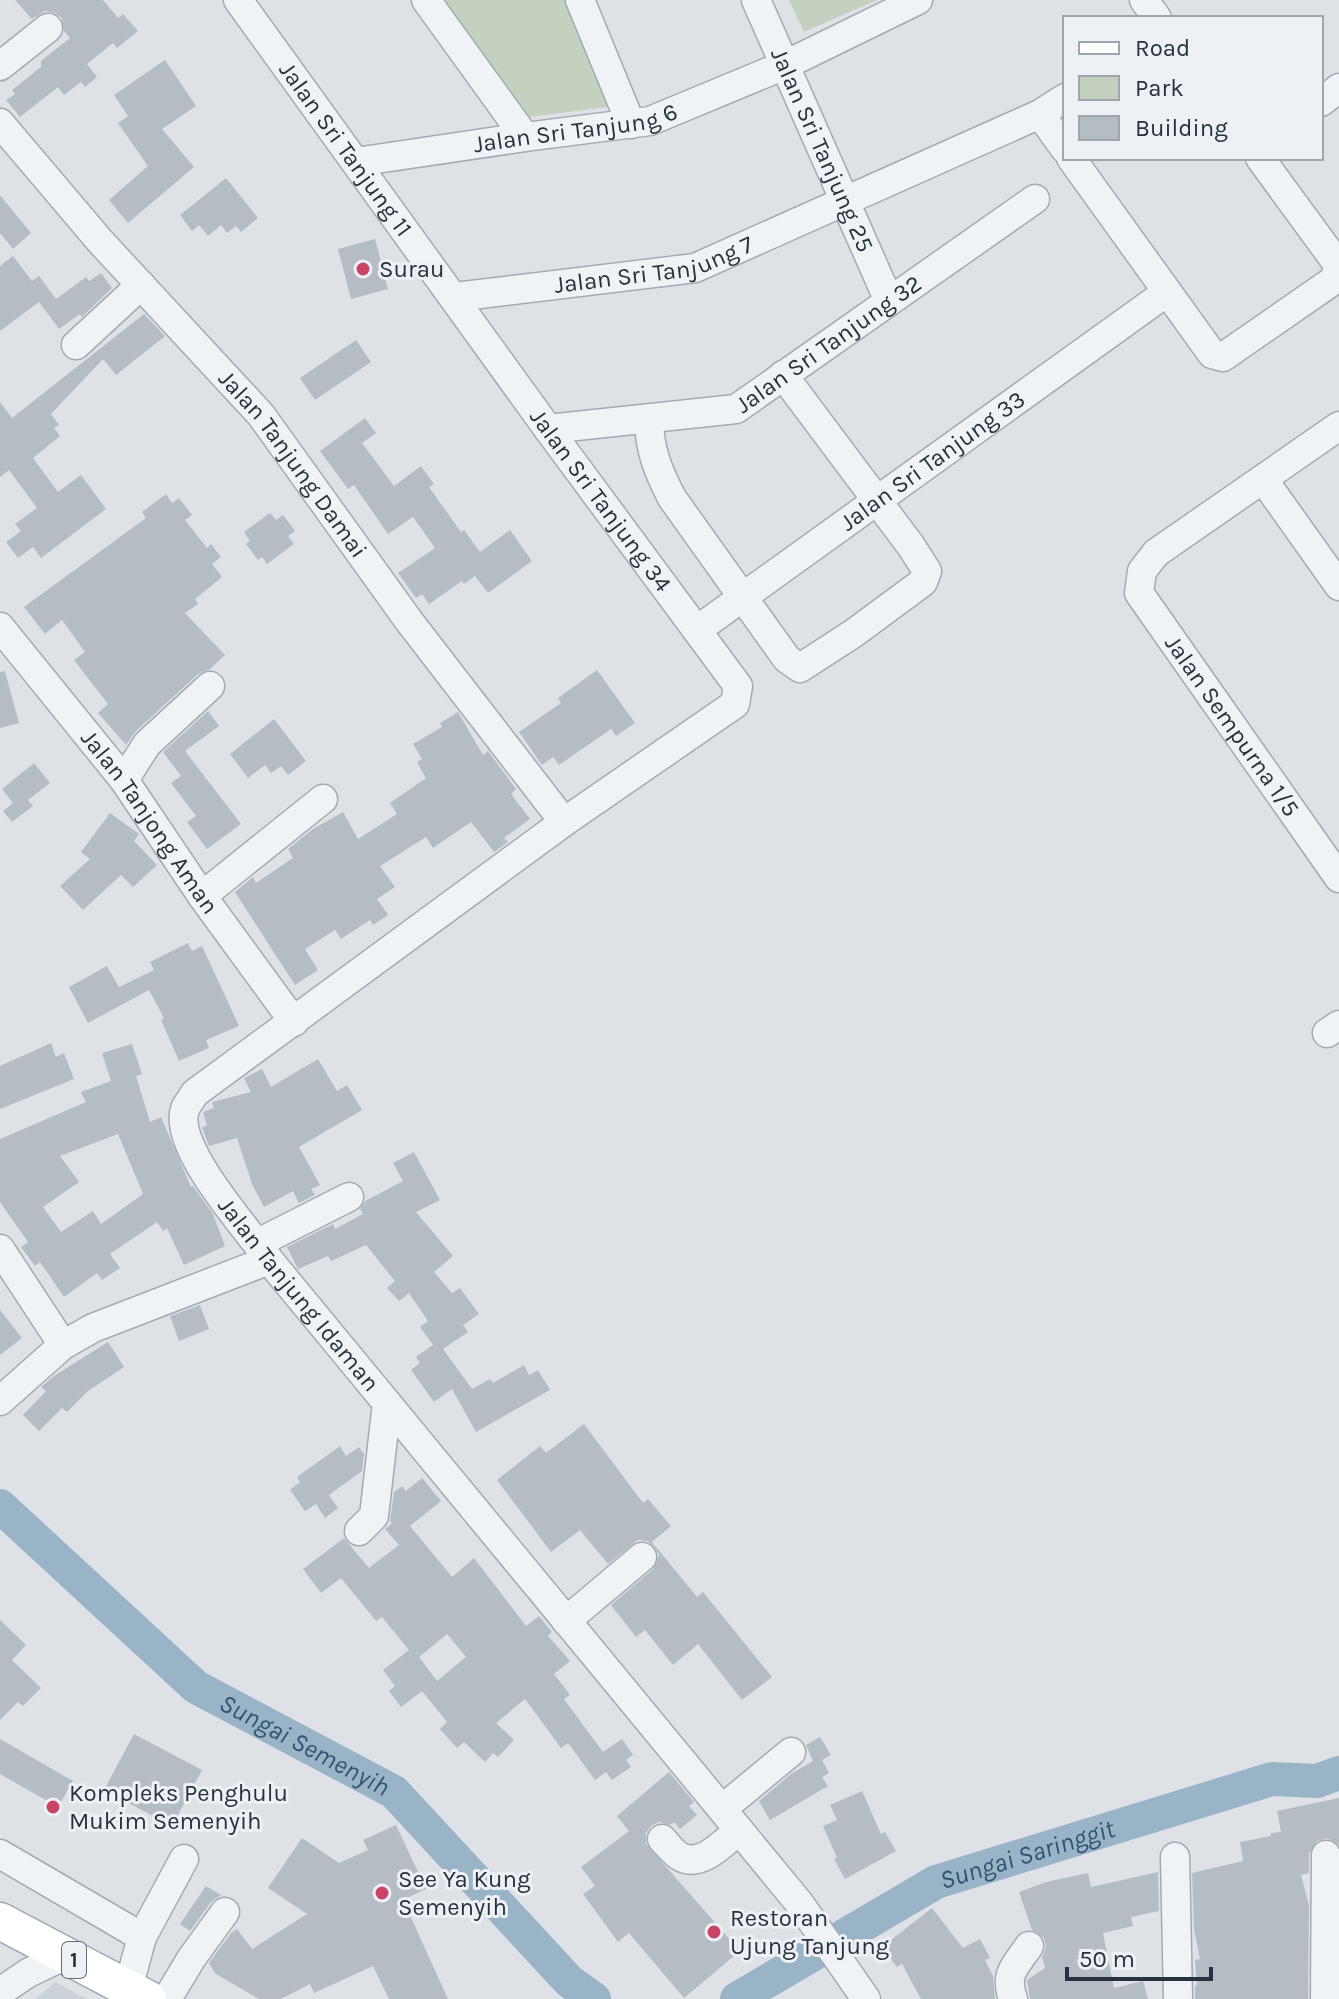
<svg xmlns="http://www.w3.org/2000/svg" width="1339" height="1999" viewBox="0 0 1339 1999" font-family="Karla,sans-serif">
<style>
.built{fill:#ccd2d9}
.park{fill:#c5d1bf}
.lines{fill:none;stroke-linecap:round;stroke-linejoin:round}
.river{stroke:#99b4c7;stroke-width:34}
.building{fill:#b5bcc4;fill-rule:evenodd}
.minor-casing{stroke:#a4aab1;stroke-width:31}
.major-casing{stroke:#9ea8b3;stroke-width:39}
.minor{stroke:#f0f3f6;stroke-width:28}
.major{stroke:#fff;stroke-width:36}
.poi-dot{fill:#ca4565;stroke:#edf1f5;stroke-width:3}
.labels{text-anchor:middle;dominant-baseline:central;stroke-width:6;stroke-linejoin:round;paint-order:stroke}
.shield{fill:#edf1f5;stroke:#636b75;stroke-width:2}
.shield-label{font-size:22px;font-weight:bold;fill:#28323e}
.street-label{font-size:24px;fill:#28323e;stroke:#edf1f5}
.poi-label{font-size:24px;fill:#28323e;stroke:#edf1f5;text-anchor:start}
.water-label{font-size:26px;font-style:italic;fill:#335470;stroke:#edf1f5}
</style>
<rect width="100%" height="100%" fill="#dee2e7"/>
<!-- built -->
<path class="built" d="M55 1982 87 1999H36Z"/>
<!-- park -->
<path class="park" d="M444 0H569L607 107 529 117Z
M789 0H877L804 32Z"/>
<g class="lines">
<!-- river -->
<g class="river">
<path id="s1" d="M0 1506 196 1687 394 1792 569 1981 594 1999"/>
<path id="s2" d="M737 1999 936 1882 1272 1779 1317 1781 1339 1773"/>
</g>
</g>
<!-- building -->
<path class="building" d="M15 0H103L118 18 123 14 138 31 117 48 113 43 87 64 97 77 85 87 81 82 64 95 58 87 20 117 6 100 15 94 12 90 41 67V61L70 38 64 31 62 18 55 13 45 11 32 19Z
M165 60 196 106 162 129 194 167 128 223 109 200 148 166 118 123 128 116 114 95Z
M226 178 258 218 241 232 236 226 227 233 221 225 208 236 199 225 192 231 180 215Z
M0 195 31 233 13 249 0 233Z
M375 239 388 289 351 299 338 249Z
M13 256 32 281 39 276 56 299 86 277 89 281 101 273 112 288 82 317 80 314 59 329 39 302 0 331V266Z
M144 314 165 336 116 375 103 359 51 414 59 425 54 428 60 436 33 458 58 492 81 475 106 509 41 558 33 547 18 558 6 542 21 531 15 524 37 508 9 470 0 477V402L12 418Z
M356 340 371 362 315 400 300 378Z
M365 418 376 433 362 443 394 486 421 466 434 484 429 487 461 532 464 530 480 552 510 530 532 561 488 593 475 576 464 584 462 581 429 604 422 594 416 598 398 573 435 548 413 517 388 534 354 485 348 489 320 451Z
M166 494 172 503 179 498 192 515 185 520 207 548 211 544 221 557 212 564 222 577 195 599 198 604 185 613 225 655 210 669 198 674 135 732 126 745 98 713 108 704 74 660 85 652 62 620 45 634 24 607 146 518 142 512Z
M270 513 276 520 283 515 295 531 288 536 294 544 267 564 262 557 258 560 246 544 250 541 244 532Z
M597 670 635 723 616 736 611 729 559 765 553 757 542 765 519 732 561 703 558 698Z
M5 671 19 723 0 728V672Z
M208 711 219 726 185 751 241 824 207 849 187 822 196 816 171 783 181 776 163 752Z
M458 712 483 755 488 751 516 789 511 794 530 819 504 838 508 842 494 852 471 822 433 848 426 837 380 866 395 887 377 899 388 915 373 925 370 920 341 939 335 930 305 949 318 970 295 985 235 892 253 877 256 883 293 858 288 849 313 829 343 812 358 839 397 814 390 803 426 778 417 762 422 759 413 744 442 727 440 723Z
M274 719 306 761 288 775 281 766 271 773 265 765 248 778 230 754Z
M34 763 50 783 28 800 33 806 12 822 3 811 13 803 2 789Z
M110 813 139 834 134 841 157 865 133 887 121 875 83 910 60 886 90 859 81 852Z
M188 943 192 951 202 946 239 1026 206 1040 209 1048 179 1061 161 1020 164 1018 149 990 88 1023 69 987 107 966 119 987 154 970 150 962Z
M51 1043 56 1057 64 1053 74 1079 0 1109V1066Z
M132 1044 142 1074 136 1076 150 1122 161 1117 191 1187 193 1186 213 1214 225 1246 184 1265 167 1228 163 1231 157 1222 110 1254 120 1268 102 1280 97 1273 64 1297 40 1262 35 1266 21 1247 28 1242 0 1202V1139L86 1102 81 1092 111 1081 102 1053ZM118 1134 143 1194 101 1224 93 1211 61 1232 43 1207 79 1182 60 1156Z
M318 1059 337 1091 347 1085 362 1110 299 1147 320 1185 311 1189 315 1195 299 1203 293 1191 264 1207 252 1184 237 1138 209 1146 202 1127 207 1126 203 1112 214 1108 212 1102 251 1092 244 1078 262 1069 271 1087Z
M414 1152 440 1200 416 1212 453 1256 434 1272 452 1293 460 1288 479 1314 463 1325 468 1332 443 1349 472 1389 490 1379 493 1383 524 1365 529 1375 538 1370 550 1390 476 1432 452 1389 434 1402 411 1370 420 1363 416 1357 433 1345 420 1327 428 1321 409 1293 399 1301 387 1288 395 1281 366 1245 331 1261 328 1256 298 1269 287 1247 333 1224 335 1229 363 1214 360 1209 365 1201 403 1181 393 1163Z
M200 1305 209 1329 179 1341 170 1316Z
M0 1310 22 1338 0 1355Z
M108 1342 124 1367 88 1391 67 1412 62 1408 39 1431 23 1415 46 1391 41 1387 54 1376Z
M584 1424 643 1503 648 1499 671 1526 652 1542 697 1597 703 1592 772 1677 742 1700 698 1644 673 1665 645 1630 636 1637 611 1605 653 1569 659 1555 654 1546 647 1541 638 1540 608 1564 580 1530 551 1552 497 1480 540 1446 546 1453Z
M340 1446 346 1456 359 1447 364 1454 362 1471 329 1495 338 1508 325 1518 316 1504 305 1511 290 1490 300 1482 297 1477Z
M422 1478 441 1501 410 1526 452 1577 474 1558 526 1626 539 1616 552 1632 548 1636 570 1661 554 1674 570 1695 564 1699 603 1752 622 1739 633 1755 626 1760 631 1767 612 1780 606 1772 595 1780 568 1743 561 1748 525 1699 496 1723 514 1740 498 1757 493 1753 485 1762 464 1742 457 1748 440 1729 447 1722 422 1691 401 1707 389 1691 395 1686 383 1670 409 1650 382 1617 376 1621 341 1578 321 1593 303 1569 344 1538 369 1568 399 1545 385 1529 392 1523 390 1521 394 1492 402 1486 406 1491ZM447 1634 466 1657 437 1681 419 1657Z
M0 1620 26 1645 12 1660 41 1688 23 1706 18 1702 0 1720Z
M134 1734 202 1770 172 1826 104 1790Z
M820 1737 831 1755 822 1760 829 1773 822 1777 828 1786 770 1820 759 1801 791 1774 813 1761 806 1745Z
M0 1739 73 1781 58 1807 0 1774Z
M669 1772 694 1802 689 1806 697 1815 680 1829 674 1822 670 1825 659 1822 651 1826 646 1833V1844L740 1951 684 1998 629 1933 618 1942 583 1894 595 1886 581 1867 629 1831 617 1816Z
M862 1791 881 1834 885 1832 896 1851 845 1879 834 1859 837 1858 823 1826 837 1820 830 1805Z
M1339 1798V1845L1327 1838 1317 1841 1309 1854V1873L1301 1875 1309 1905 1308 1999H1195V1986L1197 1985 1195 1960 1200 1959 1194 1929 1192 1873 1243 1861 1240 1842 1271 1836V1833L1281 1832 1277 1811Z
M396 1825 426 1889 403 1900 448 1999H389L373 1966 314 1993 310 1984 281 1999H259L216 1974 209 1963 231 1933 237 1929 252 1949 307 1914 268 1888 302 1838 339 1863 368 1850 363 1840Z
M1158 1872 1159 1911 1131 1917 1133 1926 1103 1933 1114 1988 1143 1981 1148 1999H1030L1027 1980 1045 1968 1042 1957 1046 1947 1044 1938 1032 1930 1019 1892 1046 1882 1088 1873 1091 1887Z
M206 1886 221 1895 211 1902 190 1931 180 1924Z
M932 1908 963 1948 980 1939 990 1958 985 1960 993 1976 995 1999H921L902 1964 897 1967 882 1947Z"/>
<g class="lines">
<defs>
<g id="minor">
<path id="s3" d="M238 0 548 429 738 686 735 704 564 822 195 1093C192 1098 187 1104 185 1109 172 1147 247 1228 269 1260L800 1904 866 1999"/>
<path d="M426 0 525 137"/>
<path d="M580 0 631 124"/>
<path id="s4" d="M756 0 889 301"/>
<path d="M1144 0 1157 18"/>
<path d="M0 66 48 28"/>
<path d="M1321 102 1339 88"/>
<path d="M1040 114 1065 149"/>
<path id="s5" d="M0 123 100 241 261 415 409 621 564 822"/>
<path d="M1071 158 1212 354 1223 357 1334 280 1339 266 1260 158"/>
<path id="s6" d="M356 162 525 137 650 121 785 65 918 0"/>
<path id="s7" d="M455 297 695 268 1040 114 1065 98"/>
<path d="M76 345 141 285"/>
<path d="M649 419C649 449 658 471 672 498L787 659 800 668 854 633 923 582 927 571 911 546 783 375"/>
<path id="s8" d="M1339 426 1156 553 1142 571 1139 593 1339 878"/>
<path id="s9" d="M548 429 736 409 1035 199"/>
<path d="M1263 479 1339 586"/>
<path id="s10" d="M0 627 124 780 202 896 294 1022"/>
<path id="s11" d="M697 630 1167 292"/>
<path d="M124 780 147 744 210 686"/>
<path d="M202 896 323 799"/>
<path d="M1327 1033 1339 1025"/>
<path d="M258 1243 349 1197"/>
<path d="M0 1249 63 1345"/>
<path d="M0 1401 63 1345 93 1328 269 1260"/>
<path d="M359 1531 374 1516 387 1403"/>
<path d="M566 1621 642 1557"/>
<path d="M722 1809 791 1752"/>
<path d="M662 1839C667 1844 674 1854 681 1857 702 1868 725 1841 739 1830"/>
<path d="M0 1854 142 1937 128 1988"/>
<path d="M1175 1857 1178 1999"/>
<path d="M142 1937 184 1859"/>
<path d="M0 1992 28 1973 66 1955"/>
<path d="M167 1999 191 1959 225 1912"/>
<path d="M1013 1999C1004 1973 1015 1967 1029 1946"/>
<path d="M1325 1999 1326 1855"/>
</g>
<path id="major" d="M0 1921 148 1999"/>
</defs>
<!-- minor casing -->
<use href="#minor" class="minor-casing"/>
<!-- major casing -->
<use href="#major" class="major-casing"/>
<!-- minor -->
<use href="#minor" class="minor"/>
<!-- major -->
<use href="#major" class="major"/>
</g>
<!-- markers -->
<g class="poi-dot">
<circle cx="363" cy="269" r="8"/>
<circle cx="53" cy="1807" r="8"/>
<circle cx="382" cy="1893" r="8"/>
<circle cx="714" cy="1932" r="8"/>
</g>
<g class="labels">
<!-- shield labels -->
<rect class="shield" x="62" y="1942" width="24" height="36" rx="6"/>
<g class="shield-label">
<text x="74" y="1960">1</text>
</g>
<!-- street labels -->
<g class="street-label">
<text stroke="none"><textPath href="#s6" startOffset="222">Jalan Sri Tanjung 6</textPath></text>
<text stroke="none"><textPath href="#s3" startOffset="184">Jalan Sri Tanjung 11</textPath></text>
<text stroke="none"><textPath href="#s4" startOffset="164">Jalan Sri Tanjung 25</textPath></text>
<text stroke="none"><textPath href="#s7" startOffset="202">Jalan Sri Tanjung 7</textPath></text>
<text stroke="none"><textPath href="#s9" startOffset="302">Jalan Sri Tanjung 32</textPath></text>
<text stroke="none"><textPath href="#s11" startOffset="290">Jalan Sri Tanjung 33</textPath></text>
<text stroke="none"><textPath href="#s5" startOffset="450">Jalan Tanjung Damai</textPath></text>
<text stroke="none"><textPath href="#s3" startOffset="618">Jalan Sri Tanjung 34</textPath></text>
<text stroke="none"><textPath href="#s8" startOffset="430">Jalan Sempurna 1/5</textPath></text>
<text stroke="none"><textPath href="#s10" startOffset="246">Jalan Tanjong Aman</textPath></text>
<text stroke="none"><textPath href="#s3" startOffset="1774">Jalan Tanjung Idaman</textPath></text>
</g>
<!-- poi labels -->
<g class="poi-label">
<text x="379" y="269">Surau</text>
<text x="69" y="1793">Kompleks Penghulu<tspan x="69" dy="28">Mukim Semenyih</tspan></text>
<text x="398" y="1879">See Ya Kung<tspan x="398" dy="28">Semenyih</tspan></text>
<text x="730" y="1918">Restoran<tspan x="730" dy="28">Ujung Tanjung</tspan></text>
</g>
<!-- water labels -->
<g class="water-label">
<text stroke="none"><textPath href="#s1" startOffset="390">Sungai Semenyih</textPath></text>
<text stroke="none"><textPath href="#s2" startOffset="326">Sungai Saringgit</textPath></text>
</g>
</g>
<!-- legend -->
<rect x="1063" y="16" width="260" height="144" fill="#edf1f5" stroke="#9ea5ac" stroke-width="2"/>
<rect x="1079" y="42" width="40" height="12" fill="#ffffff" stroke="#9ea5ac" stroke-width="2"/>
<text x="1135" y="56" font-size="24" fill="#28323e">Road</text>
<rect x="1079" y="76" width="40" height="24" fill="#c5d1bf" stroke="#9ea5ac" stroke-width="2"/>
<text x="1135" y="96" font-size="24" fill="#28323e">Park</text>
<rect x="1079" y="116" width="40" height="24" fill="#b5bcc4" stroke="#9ea5ac" stroke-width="2"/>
<text x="1135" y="136" font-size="24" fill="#28323e">Building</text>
<!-- scale -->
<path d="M1067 1967v12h144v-12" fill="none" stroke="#28323e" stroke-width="4"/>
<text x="1079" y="1967" font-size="24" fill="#28323e" stroke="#edf1f5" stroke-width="6" paint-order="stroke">50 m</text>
</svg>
